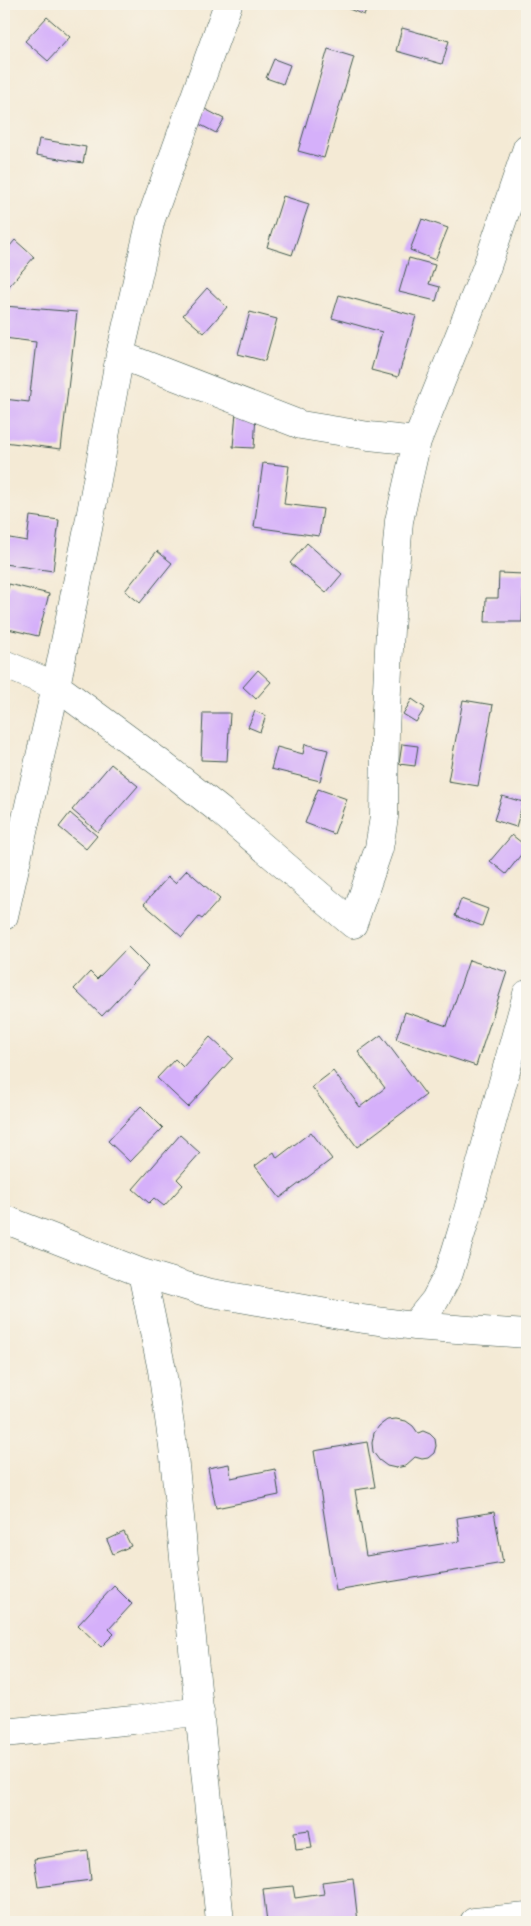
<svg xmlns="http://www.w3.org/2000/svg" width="531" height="1926" viewBox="0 0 531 1926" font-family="'Gochi Hand',sans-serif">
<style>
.building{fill:#d5b0fa}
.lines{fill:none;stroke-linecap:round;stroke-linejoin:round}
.minor-casing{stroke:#3f574c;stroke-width:29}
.minor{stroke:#fff;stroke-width:28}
</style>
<rect width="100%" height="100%" fill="#f7f3e8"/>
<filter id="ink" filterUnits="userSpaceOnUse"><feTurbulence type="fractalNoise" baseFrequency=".02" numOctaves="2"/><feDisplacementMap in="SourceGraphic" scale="10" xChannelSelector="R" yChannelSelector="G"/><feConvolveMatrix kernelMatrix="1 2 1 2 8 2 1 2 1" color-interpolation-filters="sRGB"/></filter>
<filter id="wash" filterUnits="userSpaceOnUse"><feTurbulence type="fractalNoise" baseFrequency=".0096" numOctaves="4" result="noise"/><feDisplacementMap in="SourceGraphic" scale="20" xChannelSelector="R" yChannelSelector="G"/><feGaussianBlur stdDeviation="1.12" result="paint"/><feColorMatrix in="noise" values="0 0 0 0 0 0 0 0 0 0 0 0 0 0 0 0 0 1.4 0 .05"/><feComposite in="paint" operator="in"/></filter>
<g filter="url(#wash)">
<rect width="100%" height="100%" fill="#f4ead5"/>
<g id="blocks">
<!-- building -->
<path class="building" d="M345 4H368L364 15 344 7Z
M47 17 70 37 48 61 25 41Z
M402 28 449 41 442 64 396 51Z
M328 49 354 57 324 158 298 151Z
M274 59 290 65 283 84 266 78Z
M205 109 224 119 216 133 197 123Z
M39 139 86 147 83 163 36 155Z
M283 196 309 204 292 255 267 247Z
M422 219 448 228 435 260 410 250Z
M15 240 34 257 4 292V253Z
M409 258 435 265 429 284 440 287 436 301 399 292Z
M207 288 227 307 204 333 183 315Z
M339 295 416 316 398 377 371 370 382 332 332 318Z
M4 306 77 312 61 449 4 442V399L29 402 36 342 4 338Z
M250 312 277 319 265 361 238 354Z
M236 412 256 414 254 448 233 447Z
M263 463 289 466 284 504 323 509 319 536 254 527Z
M30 516 59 520 53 571 4 564V537L27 541Z
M307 543 342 574 326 593 290 563Z
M157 551 172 563 140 603 125 591Z
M499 573 524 574 522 622H485L486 598H498Z
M9 584 49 594 38 636 4 628V603Z
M258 670 271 682 256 699 243 687Z
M412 699 425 708 416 722 403 714Z
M463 700 493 705 478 786 448 781Z
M255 711 266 716 260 732 248 727Z
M203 713H230L227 761 201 760Z
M305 744 328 750 320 781 271 769 277 747 303 754Z
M402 744 418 746 415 766 399 764Z
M111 764 138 786 98 832 72 810Z
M318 789 347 799 334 834 305 823Z
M502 796 523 802 516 827 494 820Z
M70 813 97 836 86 849 59 827Z
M512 835 527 847 506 874 490 861Z
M187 870 220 899 202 919 199 917 182 937 144 904 168 877 175 883Z
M461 899 488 909 482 926 455 916Z
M128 947 148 967 102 1016 74 989 90 972 97 979Z
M469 960 507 972 476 1066 396 1039 405 1012 447 1026Z
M381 1035 426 1095 357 1147 312 1087 333 1071 360 1107 385 1088 358 1052Z
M210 1037 233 1058 188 1107 157 1078 175 1059 183 1067Z
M141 1106 163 1128 130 1162 108 1141Z
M311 1132 332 1159 280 1198 255 1166 274 1152 277 1158Z
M180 1135 200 1153 177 1179 183 1185 164 1206 154 1198 149 1203 133 1189Z
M396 1419 406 1421 413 1426 418 1433 423 1431 430 1434 435 1439 436 1446 434 1453 428 1458 422 1459 415 1457 405 1466 396 1468 387 1466 379 1460 373 1452 372 1443 374 1433 379 1426 387 1420Z
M367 1442 375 1487 355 1490 366 1556 460 1541 457 1518 494 1512 503 1563 336 1591 314 1451Z
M229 1464 231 1478 275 1469 279 1495 216 1508 208 1468Z
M124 1532 131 1546 113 1554 107 1540Z
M114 1586 132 1604 109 1629 114 1634 101 1647 78 1625Z
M309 1830 312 1848 296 1850 294 1832Z
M88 1851 91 1880 38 1887 34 1859Z
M353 1878 358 1922H267L263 1889 293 1886 295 1898 324 1894 322 1882Z"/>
</g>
</g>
<g filter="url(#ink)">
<use href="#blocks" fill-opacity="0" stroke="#3f574c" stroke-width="1"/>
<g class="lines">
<defs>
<path id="minor" d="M120 355 301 425 369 436 417 441
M4 664 56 686 160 763 222 812 353 924 379 848 384 817 385 730 390 629 399 521 417 441 486 269 527 148
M4 916 56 686 88 529 120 355 151 219 228 4
M4 1219 142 1273 206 1292 356 1318 414 1326 527 1334
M142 1273 162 1370 173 1446 220 1922
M414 1326 435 1300 449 1273 465 1221 527 994
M4 1733 133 1720 200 1711
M474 1922 527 1917"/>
</defs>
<!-- minor casing -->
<use href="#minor" class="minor-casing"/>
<!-- minor -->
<use href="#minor" class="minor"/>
</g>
</g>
<!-- margin -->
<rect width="531" height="1926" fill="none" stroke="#f7f3e8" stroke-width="20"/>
</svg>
